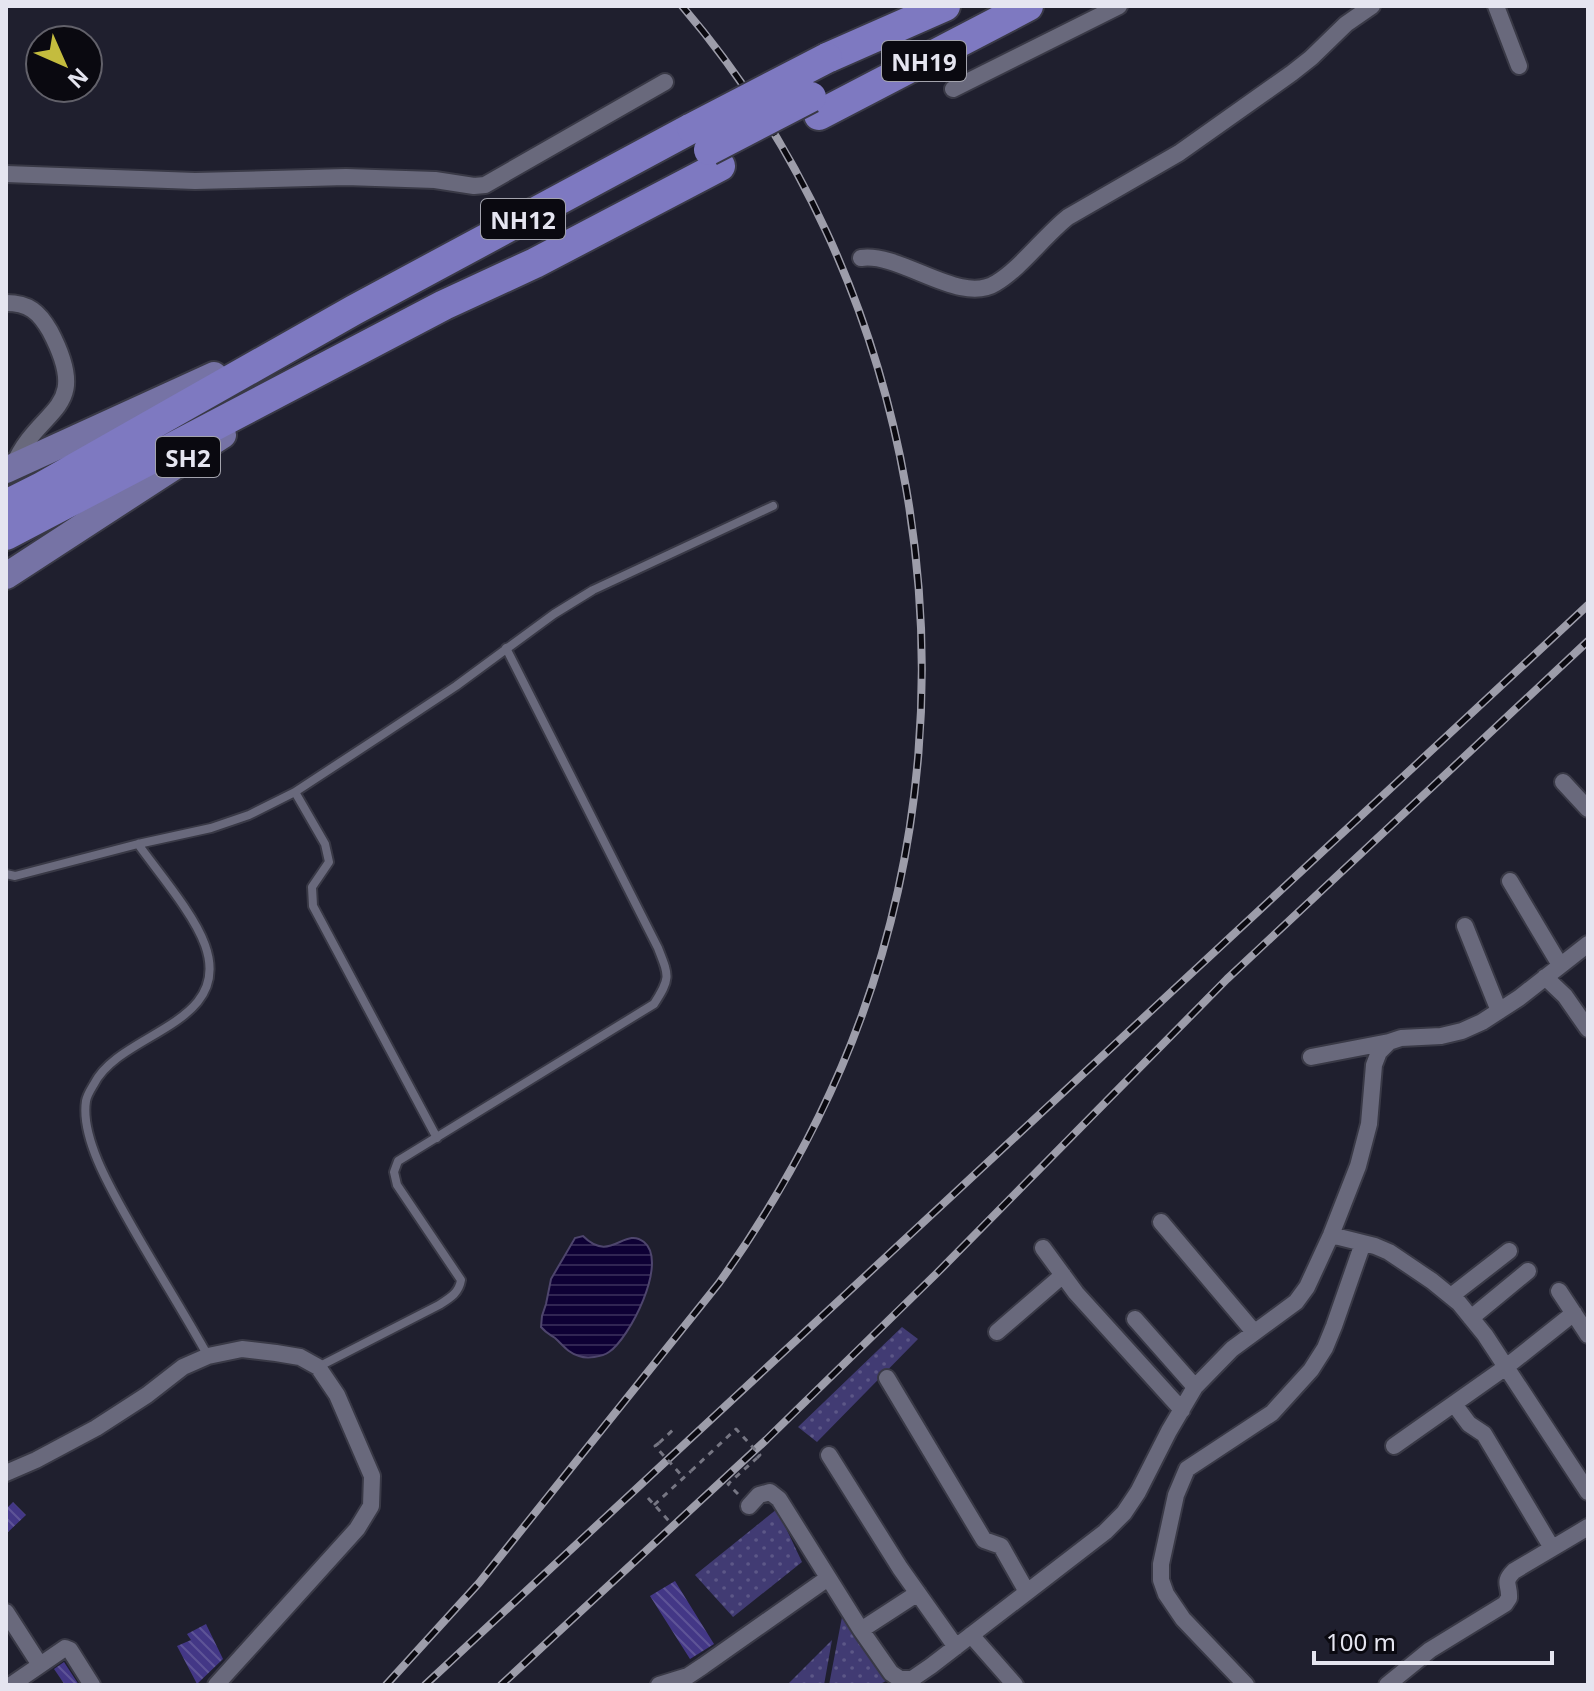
<svg xmlns="http://www.w3.org/2000/svg" width="1594" height="1691" viewBox="0 0 1594 1691" font-family="'Noto Sans',sans-serif">
<style>
.grass{fill:url(#grass-dots)}
.water{fill:url(#water-rules);stroke:#4e456d;stroke-width:2}
.building{fill:url(#building-back-hatch)}
.lines{fill:none;stroke-linecap:round;stroke-linejoin:round}
.lane-casing{stroke:#393946;stroke-width:12}
.street-casing{stroke:#393946;stroke-width:20}
.primary-casing{stroke:#393946;stroke-width:30}
.highway-casing{stroke:#393946;stroke-width:34}
.path{stroke:#767683;stroke-width:3;stroke-dasharray:6 6;stroke-linecap:butt}
.lane{stroke:#69697c;stroke-width:8}
.street{stroke:#69697c;stroke-width:16}
.primary{stroke:#7673a5;stroke-width:26}
.highway{stroke:#7e79c1;stroke-width:30}
.rail-casing{stroke:#9d9daa;stroke-width:8}
.rail{stroke:#0a0910;stroke-width:5;stroke-dasharray:15;stroke-linecap:butt}
.highway-bridge-casing{stroke:#393946;stroke-width:34;stroke-linecap:butt}
.path-bridge{stroke:#767683;stroke-width:3;stroke-dasharray:6 6;stroke-linecap:butt}
.highway-bridge{stroke:#7e79c1;stroke-width:30}
.labels{text-anchor:middle;dominant-baseline:central;stroke-width:8;stroke-linejoin:round;paint-order:stroke}
.shield{fill:#0a0910;stroke:#a3a3ad;stroke-width:2}
.shield-label{font-size:24px;font-weight:bold;fill:#e5e5f0}
</style>
<defs>
<pattern id="grass-dots" width="8" height="8" patternUnits="userSpaceOnUse" patternTransform="scale(2)"><rect width="8" height="8" fill="#413b73"/><path d="M2 2h.1M6 6h.1" fill="none" stroke="#5c5787" stroke-width="1.8" stroke-linecap="round"/></pattern>
<pattern id="water-rules" width="6" height="5" patternUnits="userSpaceOnUse" patternTransform="scale(2)"><rect width="6" height="5" fill="#0e0035"/><path d="M0 2.5h6" fill="none" stroke="#312553"/></pattern>
<pattern id="building-back-hatch" width="6" height="6" patternUnits="userSpaceOnUse" patternTransform="scale(2)"><rect width="6" height="6" fill="#433786"/><path d="M-1 5l2 2M0 0l6 6M5-1l2 2" fill="none" stroke="#5e5497"/></pattern>
</defs>
<rect width="100%" height="100%" fill="#1f1f2e"/>
<!-- grass -->
<path class="grass" d="M902 1327 918 1339 817 1442 798 1427Z
M777 1509 802 1562 733 1617 695 1575Z
M842 1617 886 1681 878 1685H829Z
M832 1640 824 1685H787Z"/>
<!-- water -->
<path class="water" d="M583 1236C611 1264 624 1226 644 1242 669 1262 629 1339 609 1352 602 1357 587 1359 579 1356 568 1353 563 1345 555 1338 549 1334 546 1333 541 1327L542 1316 546 1304 551 1279 575 1238Z"/>
<!-- building -->
<path class="building" d="M13 1502 26 1515 6 1534V1509Z
M675 1581 714 1644 690 1659 650 1596Z
M206 1624 223 1659 197 1684 177 1646 191 1640 187 1634Z
M64 1662 79 1685H65L54 1669Z"/>
<g class="lines">
<defs>
<path id="lane" d="M295 792 325 844 329 862 312 887 313 906 437 1138
M138 844C158 872 194 914 205 945 234 1025 120 1032 94 1084 91 1089 87 1095 86 1101 80 1140 115 1196 134 1230 158 1272 184 1313 208 1356
M6 874 15 876 138 844 211 828 249 815 295 792 382 735 456 686 554 614 593 590 773 506
M318 1367 439 1305C450 1298 459 1293 461 1280L397 1185 394 1172 398 1161 654 1004C671 978 669 976 658 948L506 648"/>
<path id="street" d="M1496 6 1519 66
M953 89 1119 6
M6 174 195 181 346 177 435 180 474 186 485 185 665 82
M861 258C901 252 960 306 996 283 1021 268 1044 236 1068 217L1179 153 1292 73 1311 58 1346 24 1372 6
M6 303C29 303 39 312 50 331 93 413 40 404 13 466
M1563 782 1588 809
M1510 881 1560 965
M1465 926 1499 1011
M1545 977 1565 996 1588 1029
M1311 1057 1389 1042
M1161 1222 1254 1332
M1331 1235 1375 1246 1389 1252 1432 1281 1459 1303 1485 1335 1588 1492
M1043 1248 1076 1293 1182 1410
M1559 1291 1588 1335
M1451 1296 1509 1251
M1471 1318 1528 1271
M1135 1319 1195 1387
M997 1332 1063 1275
M887 1378 984 1540 1001 1546 1027 1592
M1454 1404 1469 1424 1484 1434 1552 1548
M1394 1446 1506 1367 1574 1313
M829 1455 900 1568 956 1647
M6 1473 36 1460 96 1428 147 1395 183 1367 208 1356 242 1349 276 1353 300 1357 318 1367 337 1395 372 1476 371 1506 357 1529 216 1685
M749 1506 759 1495 770 1492 779 1499 861 1630 891 1673 900 1679H912L931 1666 1105 1532 1124 1513 1138 1492 1169 1431 1195 1387 1232 1349 1296 1302 1307 1287 1331 1235 1358 1166 1369 1124 1374 1065 1379 1052 1389 1042 1401 1038 1441 1036 1462 1031 1482 1022 1519 998 1588 944
M6 1612 40 1665
M861 1630 918 1593
M971 1635 1015 1685
M11 1685 65 1648 70 1650 92 1685
M659 1685 688 1676 703 1666 828 1578
M1246 1685 1183 1619 1166 1594 1161 1580V1564L1176 1495 1187 1469 1272 1413 1311 1370 1325 1348 1334 1326 1363 1243
M1387 1685 1430 1650 1505 1604 1509 1598C1510 1584 1502 1583 1514 1571L1588 1527"/>
<path id="primary" d="M6 470 214 375
M6 576 223 435"/>
<path id="highway" d="M827 58 945 6
M819 115 1028 6
M6 505 40 488 354 310 692 128
M6 535 444 305 535 263 720 166"/>
</defs>
<!-- lane casing -->
<use href="#lane" class="lane-casing"/>
<!-- street casing -->
<use href="#street" class="street-casing"/>
<!-- primary casing -->
<use href="#primary" class="primary-casing"/>
<!-- highway casing -->
<use href="#highway" class="highway-casing"/>
<!-- path -->
<path class="path" d="M659 1443 675 1428
M738 1494 728 1484 757 1458
M648 1498 669 1521
M654 1505 691 1471"/>
<!-- lane -->
<use href="#lane" class="lane"/>
<!-- street -->
<use href="#street" class="street"/>
<!-- primary -->
<use href="#primary" class="primary"/>
<!-- highway -->
<use href="#highway" class="highway"/>
<defs>
<path id="rail" d="M386 1685 479 1583 719 1283C778 1200 827 1112 862 1015 984 678 917 280 682 6
M425 1685 1588 605
M501 1685 766 1440 937 1273 1227 979 1588 641"/>
</defs>
<!-- rail casing -->
<use href="#rail" class="rail-casing"/>
<!-- rail -->
<use href="#rail" class="rail"/>
<defs>
<path id="highway-bridge" d="M692 128 827 58
M709 150 811 97"/>
</defs>
<!-- highway-bridge casing -->
<use href="#highway-bridge" class="highway-bridge-casing"/>
<!-- path-bridge -->
<path class="path-bridge" d="M659 1443 655 1446 684 1478
M691 1471 736 1429 760 1455 757 1458"/>
<!-- highway-bridge -->
<use href="#highway-bridge" class="highway-bridge"/>
</g>
<g class="labels">
<!-- shield labels -->
<g class="shield">
<rect x="882" y="41" width="84" height="40" rx="6"/>
<rect x="481" y="199" width="84" height="40" rx="6"/>
<rect x="156" y="437" width="64" height="40" rx="6"/>
</g>
<g class="shield-label">
<text x="924" y="61">NH19</text>
<text x="523" y="219">NH12</text>
<text x="188" y="457">SH2</text>
</g>
</g>
<!-- border -->
<rect width="1594" height="1691" fill="none" stroke="#e5e5f0" stroke-width="16"/>
<!-- north arrow -->
<g transform="translate(64 64) rotate(135)"><circle r="38" fill="#0a0910" stroke="#62616a" stroke-width="2"/>
<path d="M0-6L14 30L0 20L-14 30Z" fill="#c4bc3e"/>
<text y="-12" font-size="22" font-weight="bold" text-anchor="middle" fill="#e5e5f0">N</text>
</g>
<!-- scale -->
<path d="M1314 1651v12h238v-12" fill="none" stroke="#e5e5f0" stroke-width="4"/>
<text x="1326" y="1651" font-size="24" fill="#e5e5f0" stroke="#0a0910" stroke-width="6" paint-order="stroke">100 m</text>
</svg>
